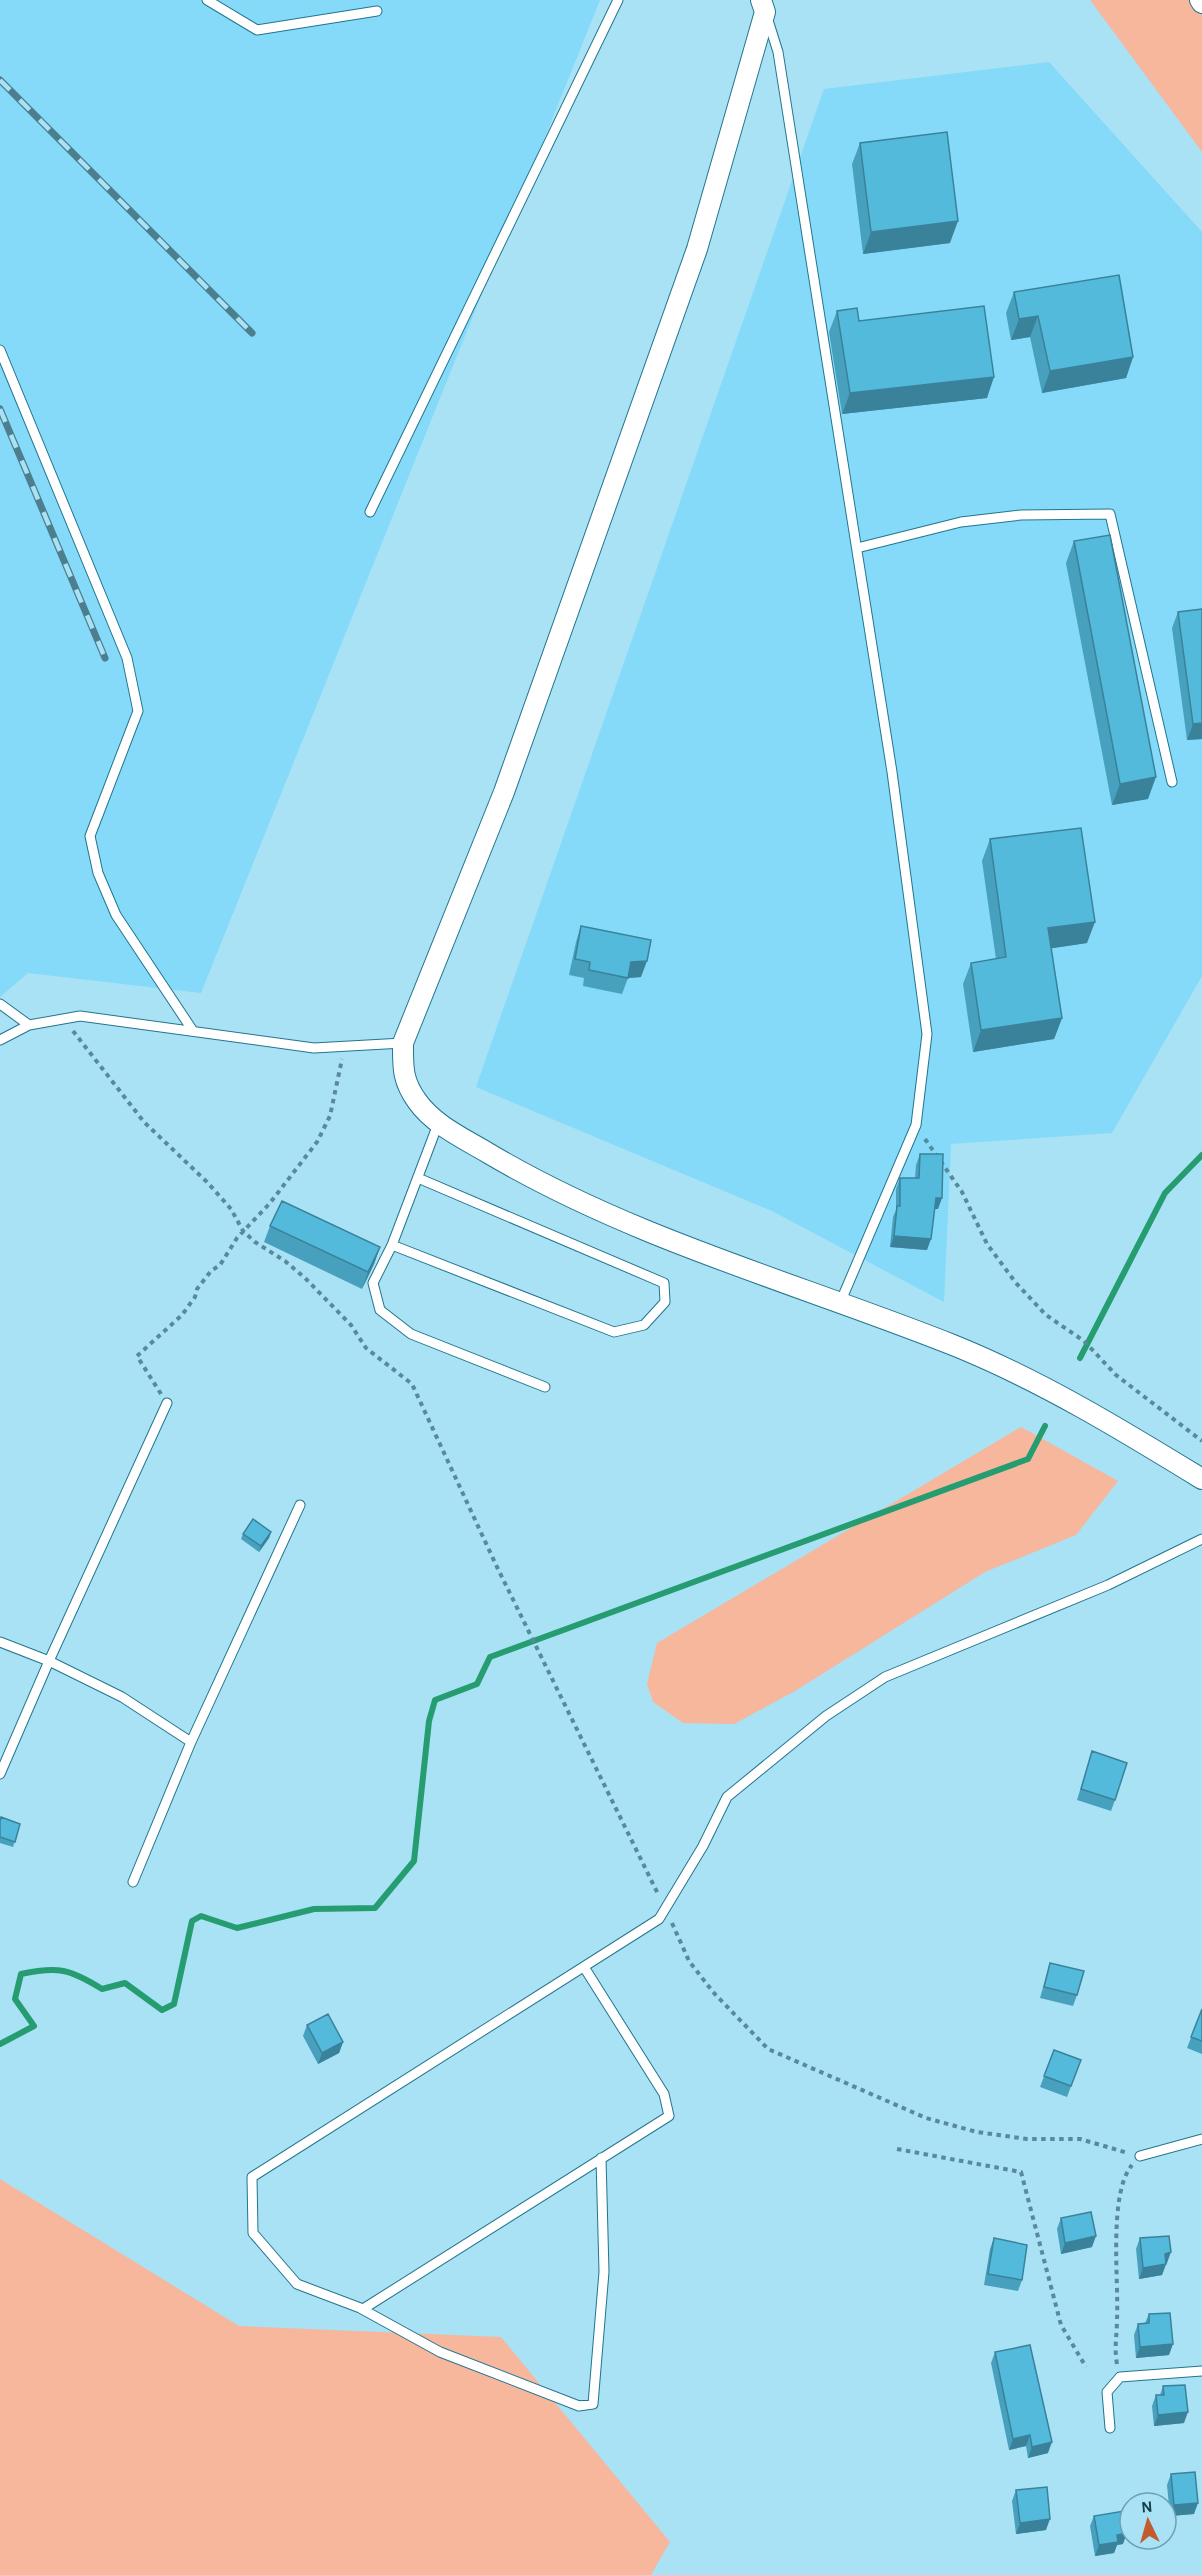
<svg xmlns="http://www.w3.org/2000/svg" width="1202" height="2575" viewBox="0 0 1202 2575" font-family="'Alegreya Sans',sans-serif">
<style>
.built{fill:#84daf8}
.green{fill:#f7b79d}
.lines{fill:none;stroke-linecap:round;stroke-linejoin:round}
.stream{stroke:#259d70;stroke-width:6}
.lane-casing{stroke:#23758e;stroke-width:11}
.street-casing{stroke:#23758e;stroke-width:22}
.path{stroke:#588a9b;stroke-width:4;stroke-dasharray:4.5 4.5;stroke-linecap:butt}
.lane{stroke:#fff;stroke-width:9}
.street{stroke:#fff;stroke-width:20}
.rail-casing{stroke:#4d7e8e;stroke-width:7}
.rail{stroke:#a9e1f5;stroke-width:4.5;stroke-dasharray:14;stroke-linecap:butt}
.wall{fill:#47a0bd}
.shaded-wall{fill:#3a829a}
.building{fill:#53badc;stroke:#3a829a;stroke-width:1.5}
</style>
<rect width="100%" height="100%" fill="#a9e1f5"/>
<!-- built -->
<path class="built" d="M0 0H600L201 993 28 973 0 997Z
M1049 62 1202 232V976L1112 1133 951 1144 944 1302 772 1211 476 1087 824 89Z"/>
<!-- green -->
<path class="green" d="M1090 0H1202V152Z
M1021 1427 1118 1481 1076 1535 985 1572 795 1691 734 1724 683 1723 653 1702 647 1684 657 1643Z
M0 2179 239 2326 501 2337 670 2542 651 2575H0Z"/>
<g class="lines">
<!-- stream -->
<path class="stream" d="M1080 1358 1165 1193 1202 1155
M0 2044 34 2026 15 1999 21 1974C58 1966 70 1969 102 1989L125 1983 162 2010 174 2004 192 1921 201 1916 237 1928 314 1909 375 1908 414 1861 429 1721 435 1700 477 1684 490 1657 1028 1459 1045 1426"/>
<defs>
<path id="lane" d="M207 0 257 30 377 11
M767 17 778 52 892 772 927 1034 916 1125 840 1303
M0 350 127 658 138 711 90 836 98 873 116 915 193 1031
M370 512 618 0
M857 548 961 522 1021 515 1110 514 1172 782
M0 1004 29 1025 80 1016 314 1048 403 1043
M0 1040 29 1025
M418 1178 664 1283 665 1302 644 1325 614 1332 392 1245 438 1124
M392 1245 373 1283 380 1310 411 1334 545 1387
M0 1642 49 1661 122 1697 191 1742 133 1882
M191 1742 300 1505
M0 1774 49 1661 167 1403
M584 1967 664 2094 669 2116 363 2309 297 2284 253 2233 252 2177 659 1919 703 1846 727 1797 826 1716 885 1677 1108 1585 1202 1539
M1140 2156 1202 2139
M360 2308 440 2352 579 2406 593 2404 604 2272 601 2158
M1110 2428 1107 2392 1120 2377 1202 2371"/>
<path id="street" d="M761 0 765 12 697 249 504 792 403 1043C403 1067 402 1080 417 1101 434 1125 463 1138 488 1153 633 1239 797 1283 953 1345 1040 1380 1122 1430 1202 1479
M1200 0 1202 3"/>
</defs>
<!-- lane casing -->
<use href="#lane" class="lane-casing"/>
<!-- street casing -->
<use href="#street" class="street-casing"/>
<!-- path -->
<path class="path" d="M73 1031 144 1122 207 1182 231 1209 243 1231 255 1242 285 1261 305 1278 351 1325 366 1348 412 1384 497 1567 658 1894
M925 1139 962 1192 987 1244 1016 1283 1046 1315 1084 1341 1116 1375 1202 1441
M161 1394 137 1356 182 1315 195 1297 197 1289 211 1271 220 1265 237 1238 270 1203 317 1142 330 1116 342 1059
M672 1923 689 1961 713 1992 768 2049 926 2118 977 2132 1027 2139H1080L1128 2153
M897 2149 1021 2172 1061 2325 1086 2367
M1117 2364C1114 2348 1117 2335 1117 2319 1119 2281 1108 2194 1132 2165"/>
<!-- lane -->
<use href="#lane" class="lane"/>
<!-- street -->
<use href="#street" class="street"/>
<defs>
<path id="rail" d="M0 80 252 333
M0 409 105 658"/>
</defs>
<!-- rail casing -->
<use href="#rail" class="rail-casing"/>
<!-- rail -->
<use href="#rail" class="rail"/>
</g>
<!-- wall -->
<path class="wall" d="M860 143 950 243 863 254 852 164Z
M1014 292 1133 357 1126 378 1042 393 1030 337 1011 340 1006 313Z
M837 311 859 321 987 398 842 414 829 332Z
M1074 541 1148 799 1112 805 1066 563Z
M1202 609V739L1187 740 1172 628 1178 612Z
M990 839 1087 943 1051 948 1062 1018 1054 1039 973 1052 963 984 971 963 996 959 982 861Z
M581 926 641 977 628 978 622 994 583 986 584 978 569 975 576 942Z
M920 1154 938 1209H934L927 1250 890 1247 893 1217 896 1210V1189L900 1178H915L916 1165Z
M270 1226 380 1247 374 1264 362 1289 264 1242Z
M271 1532 269 1538 259 1552 241 1539 243 1534Z
M1092 1751 1115 1800 1111 1811 1077 1800Z
M0 1820 20 1824 13 1847 0 1843Z
M1050 1963 1077 1995 1073 2006 1040 1998Z
M1202 2009V2054L1187 2048Z
M307 2025 343 2042 339 2053 318 2064 303 2036Z
M1054 2050 1081 2060 1067 2097 1040 2087Z
M1061 2218 1092 2247 1061 2254 1057 2229Z
M994 2238 1022 2280 1018 2291 984 2285 990 2249Z
M1140 2238 1167 2263 1166 2264 1162 2275 1139 2279 1136 2249Z
M1149 2314 1169 2355 1136 2358 1134 2335 1138 2324 1145 2323Z
M995 2352 1048 2453 1028 2458 1026 2446 1009 2450 991 2363Z
M1163 2386 1184 2423 1154 2426 1152 2406 1156 2395H1160Z
M1171 2474 1194 2514 1170 2516 1167 2485Z
M1016 2490 1046 2530 1016 2534 1012 2501Z
M1094 2516 1123 2544 1117 2545 1114 2553 1095 2556 1090 2526Z"/>
<!-- shaded-wall -->
<path class="shaded-wall" d="M958 221 950 243 863 254 871 232Z
M1038 316 1030 337 1011 340 1019 319Z
M1133 357 1126 378 1042 393 1050 371Z
M994 377 987 398 842 414 850 393Z
M1202 723V739L1187 740 1193 724Z
M1156 777 1148 799 1112 805 1120 784Z
M1095 922 1087 943 1041 950 1048 928Z
M647 961 641 977 628 978 631 962Z
M1062 1018 1054 1039 973 1052 981 1030Z
M936 1198H942L938 1209H932Z
M894 1236 931 1239 927 1250 890 1247Z
M380 1247 374 1264 362 1289 368 1272Z
M271 1532 269 1538 259 1552 261 1546Z
M343 2042 339 2053 318 2064 322 2053Z
M1096 2236 1092 2247 1061 2254 1065 2243Z
M1171 2252 1167 2263 1161 2265 1165 2254Z
M1166 2264 1162 2275 1139 2279 1143 2268Z
M1173 2344 1169 2355 1136 2358 1140 2347Z
M1188 2412 1184 2423 1154 2426 1158 2415Z
M1030 2435 1026 2446 1009 2450 1013 2439Z
M1052 2442 1048 2453 1028 2458 1032 2447Z
M1198 2503 1194 2514 1170 2516 1174 2505Z
M1050 2519 1046 2530 1016 2534 1020 2523Z
M1127 2533 1123 2544 1117 2545 1114 2553 1095 2556 1099 2545 1117 2535Z"/>
<!-- building -->
<path class="building" d="M947 132 958 221 871 232 860 143Z
M1119 275 1133 357 1050 371 1038 316 1019 319 1014 292Z
M984 306 994 377 850 393 837 311 857 308 859 321Z
M1110 535 1156 777 1120 784 1074 541Z
M1202 609V723L1193 724 1178 612Z
M1081 828 1095 922 1048 928 1062 1018 981 1030 971 963 1006 957 990 839Z
M581 926 651 940 647 961 631 962 628 978 589 970 590 962 575 959Z
M920 1154H943L942 1198H936L931 1239 894 1236 897 1206H900V1178H919Z
M282 1201 380 1247 368 1272 270 1226Z
M253 1519 271 1532 261 1546 243 1534Z
M1092 1751 1127 1763 1115 1800 1081 1789Z
M1 1817 20 1824 15 1842 0 1837V1821Z
M1050 1963 1084 1971 1077 1995 1044 1987Z
M1202 2009V2041L1191 2037Z
M328 2014 343 2042 322 2053 307 2025Z
M1054 2050 1081 2060 1071 2086 1044 2076Z
M1091 2212 1096 2236 1065 2243 1061 2218Z
M1169 2236 1171 2252 1165 2254 1166 2264 1143 2268 1140 2238Z
M994 2238 1027 2245 1022 2280 988 2274Z
M1170 2313 1173 2344 1140 2347 1138 2324 1149 2323V2314Z
M1030 2345 1052 2442 1032 2447 1030 2435 1013 2439 995 2352Z
M1185 2385 1188 2412 1158 2415 1156 2395H1164L1163 2386Z
M1195 2472 1198 2503 1174 2505 1171 2474Z
M1047 2487 1050 2519 1020 2523 1016 2490Z
M1124 2511 1127 2533 1117 2535 1118 2542 1099 2545 1094 2516Z"/>
<!-- north arrow -->
<g transform="translate(1148 2521) rotate(355)"><circle r="28" fill="#a9e1f5" stroke="#6da1b2" stroke-width="1.5"/>
<path d="M0-4.5L10 22L0 15L-10 22Z" fill="#c25b2e"/>
<text y="-9" font-size="16" font-weight="bold" text-anchor="middle" fill="#14404e">N</text>
</g>
</svg>
